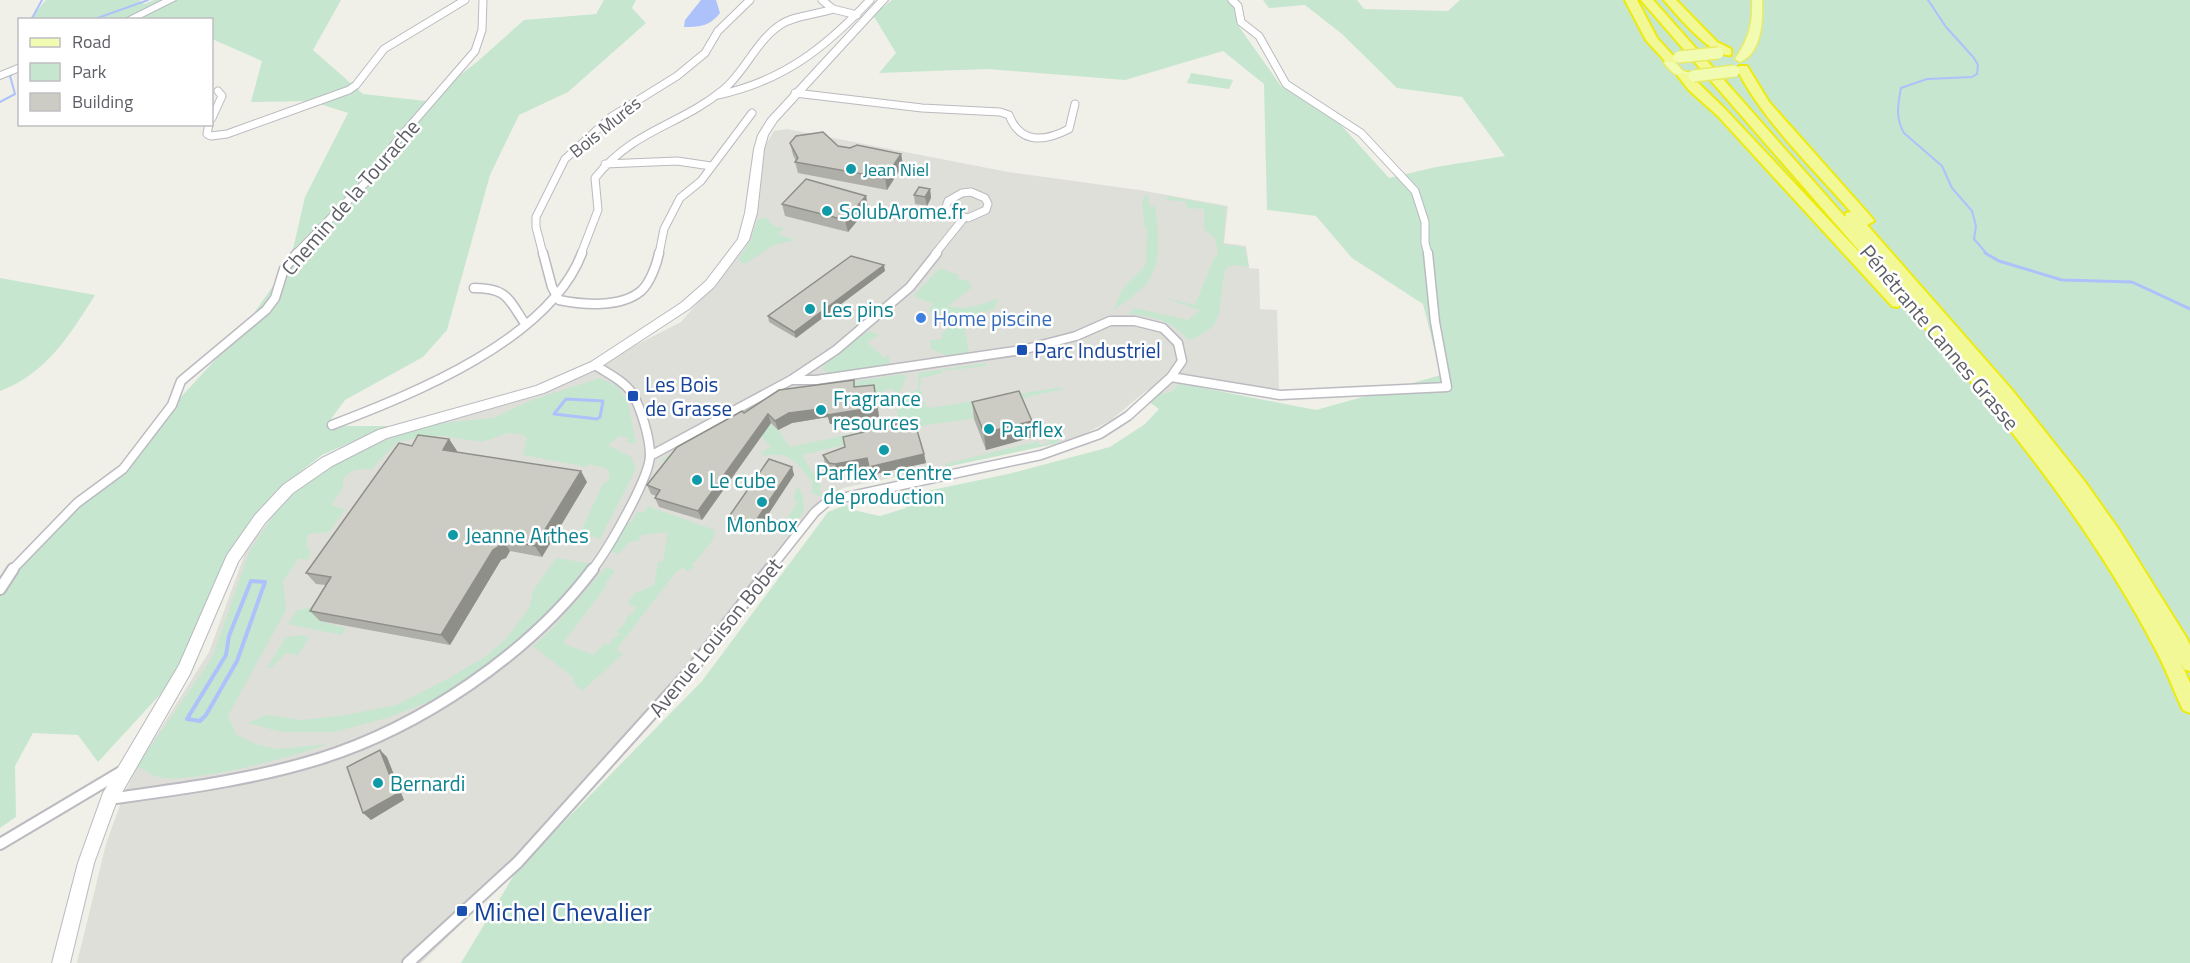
<svg xmlns="http://www.w3.org/2000/svg" width="2190" height="963" viewBox="0 0 2190 963" font-family="'Titillium Web',sans-serif">
<style>
.industrial{fill:#dfdfda}
.green{fill:#c6e6d0;fill-rule:evenodd}
.water{fill:#adc2fb}
.lines{fill:none;stroke-linecap:round;stroke-linejoin:round}
.stream-far2{stroke:#adc2fb;stroke-width:2}
.stream-far1{stroke:#adc2fb;stroke-width:3}
.stream{stroke:#adc2fb;stroke-width:4}
.street-far2-casing{stroke:#babac0;stroke-width:9}
.street-far1-casing{stroke:#babac0;stroke-width:11}
.street-casing{stroke:#babac0;stroke-width:14}
.secondary-casing{stroke:#b9bac0;stroke-width:2}
.primary-casing{stroke:#e8eb66;stroke-width:3}
.highway-casing{stroke:#edeb0c;stroke-width:4}
.street-far2{stroke:#fff;stroke-width:7}
.street-far1{stroke:#fff;stroke-width:8}
.street{stroke:#fff;stroke-width:10}
.secondary{fill:#fff;fill-rule:evenodd}
.primary{fill:#f1fbb2;fill-rule:evenodd}
.highway{fill:#f3f897;fill-rule:evenodd}
.primary-bridge-casing{stroke:#e8eb66;stroke-width:14;stroke-linecap:butt}
.primary-bridge{stroke:#f1fbb2;stroke-width:11}
.wall{fill:#afafa9}
.shaded-wall{fill:#8f8f89}
.building{fill:#ccccc4;stroke:#8f8f89;stroke-width:1.5}
.culture-dot{fill:#0f9aa8;stroke:#fff;stroke-width:2}
.shop-dot{fill:#3f7fe0;stroke:#fff;stroke-width:2}
.transit-dot{fill:#1a4fb4;stroke:#fff;stroke-width:2}
.labels{text-anchor:middle;dominant-baseline:central;stroke-width:5;stroke-linejoin:round;paint-order:stroke}
.far-street-label{font-size:18px;fill:#5f6067;stroke:#fff}
.far-culture-label{font-size:18px;fill:#0d838f;stroke:#fff;text-anchor:start}
.street-label{font-size:21px;fill:#5f6067;stroke:#fff}
.culture-label{font-size:21px;fill:#0d838f;stroke:#fff;text-anchor:start}
.shop-label{font-size:21px;fill:#366cbe;stroke:#fff;text-anchor:start}
.transit-label{font-size:21px;fill:#164399;stroke:#fff;text-anchor:start}
.near-transit-label{font-size:26px;fill:#164399;stroke:#fff;text-anchor:start}
</style>
<rect width="100%" height="100%" fill="#f0f0e8"/>
<!-- industrial -->
<path class="industrial" d="M787 129 1008 172 1139 190 1228 206 1224 243 1246 246 1249 268 1259 269 1260 309 1277 310 1279 389 1178 384 1173 391 1164 394 1159 388 1146 391 1111 420 1079 437 1054 444 843 488 819 504 517 870 421 963H77L106 844 123 797 137 766 209 652 247 548 283 503 322 469 353 451 413 428 534 397 681 322 745 248 754 222 763 149 774 131Z"/>
<!-- green -->
<path class="green" d="M46 0H139L145 4 154 0H341L313 50 363 94 426 101 477 62 524 20 596 14 604 0H636L632 8 646 23 568 92 519 115 490 175 447 330 423 357 345 400 328 423 338 426H388L322 455 277 490 245 528 224 564 183 660 168 686 98 762 78 735 33 733 15 766 16 817 0 828V594L33 548 91 497 172 411 181 397 240 333 290 262 305 197 348 113 311 101 251 102 262 61 212 39V20L157 19 139 16 129 20 30 19Z
M892 0H1239L1241 22 1237 24 1281 86 1340 124 1389 178 1436 167 1505 156 1462 97 1397 88 1342 34 1305 5 1269 8 1263 0H1357L1364 9 1448 11 1460 0H2190V963H461L517 870 702 681 828 512 847 504 849 509 880 516 906 508 903 498 908 495 1008 474 1110 447 1145 424 1159 409 1148 401 1160 388 1164 394 1173 391 1178 384 1193 386 1316 410 1441 375 1423 304 1352 258 1316 216 1267 210 1264 84 1223 51 1125 80 987 69 879 73 896 53 873 15Z
M1191 73 1233 80 1229 89 1187 83Z
M1158 194 1226 207 1223 244 1245 247 1249 267 1236 265 1226 268C1215 304 1232 326 1188 340 1169 319 1155 317 1128 314L1135 308 1188 320 1200 310 1161 297 1195 305 1214 258 1218 255 1215 239 1204 229V209L1187 208 1186 202 1166 200 1168 197Z
M1145 195H1148L1149 207 1155 206C1158 230 1163 264 1146 284 1137 294 1124 302 1113 311L1123 288 1145 266 1146 262 1147 228 1145 227 1142 203Z
M766 217 774 226 784 228 778 234 795 240 774 245 745 264 738 260 751 239 757 220Z
M940 268 959 275 957 278 969 281 971 288 948 306C966 311 982 304 999 298L994 309 976 315 965 330 969 353 948 356 931 349 930 340 943 339 941 333 947 330 936 311 930 313 929 309 933 304 913 296Z
M0 278 95 295C70 335 46 374 0 391Z
M869 331 879 335 867 342 884 358 889 355 890 365 830 375 823 370 824 360Z
M986 363 987 366 942 371V373L921 378 920 388 925 405 929 408 1062 387 1063 389 971 410 975 418 921 426 802 455 821 486 819 490 825 497 812 494V481C795 462 791 451 764 456L761 453 771 447 762 437 674 465 661 460 771 395 902 374 907 377 899 393 902 398 918 389V373ZM892 388 896 393 898 417 910 421 790 447 778 430 761 413 877 394Z
M600 378 618 387 628 401 636 444 627 442 628 438 620 436 608 445 631 457 636 469 600 539 589 535 583 537 580 533 603 484 608 481 610 475 606 468 589 464 587 467 523 455 527 437 520 434 508 433 482 442 443 436 424 437 397 442 371 470C359 467 351 470 343 479V488L331 505 345 509 329 532 308 534 306 547 311 552 307 560 299 558 283 581 286 610 228 716 236 734 255 744 276 749 329 744C296 756 190 785 158 777 151 775 143 769 137 766L212 658 250 550 274 514 305 483 342 458 424 425 493 418 532 400Z
M1058 436 1059 441 1054 444 946 467 945 464 1034 442 1038 441 1040 445 1049 443 1047 439Z
M797 487H799C810 512 801 516 786 536L778 532 798 502 793 500Z
M647 506 715 530 713 540 692 565 695 567 686 571 684 567 675 573 616 650 623 654 582 691 572 681 574 678 533 646 550 631 606 567 615 570 605 584 607 585 563 643 594 655 604 643 609 645 612 639 620 635 616 632 625 623 627 616 633 613 636 607 631 606 628 602 635 593 654 585 658 562 663 561 668 532 642 535 638 541 629 542 619 554 611 551 624 524 631 522 637 512H645Z
M556 558 594 564 557 609 514 647 443 696 390 717 335 732H282L247 723 267 715 302 720 346 715 396 705 449 678 485 657 505 640 529 608 533 591Z
M330 603 320 621 346 628 341 635 288 624 297 610Z
M301 635 309 638 298 655 286 653 271 668H267L286 637Z"/>
<!-- water -->
<path class="water" d="M701 0H716L720 13C710 26 700 27 684 27L685 20Z"/>
<g class="lines">
<!-- stream-far2 -->
<path class="stream-far2" d="M1928 0 1946 27 1974 58 1978 65 1977 74 1972 77 1927 79 1901 88C1898 104 1895 118 1904 133L1942 166 1952 188 1972 211 1976 226 1974 239 1987 254
M31 20 42 0
M92 20 148 0
M0 102 15 94 10 76 12 74"/>
<!-- stream-far1 -->
<path class="stream-far1" d="M1985 253 1999 261 2062 280 2132 282 2190 309
M566 399 603 401 600 417 597 419 554 414Z"/>
<!-- stream -->
<path class="stream" d="M251 581 265 582 237 661 206 715 200 721 187 719 226 655 229 636Z"/>
<defs>
<path id="street-far2" d="M822 0 833 9 857 15
M1232 0 1238 6 1241 22 1259 36 1286 84 1361 133 1415 191 1425 222V243L1428 254
M795 93 922 108 1000 112 1009 115C1020 144 1044 142 1069 129L1075 104
M718 95C783 81 825 48 870 0
M212 118 222 96 218 91
M209 124 207 134 211 136 227 134 349 90 356 85 384 49 465 0
M605 164 677 161 711 166
M971 192 985 198 988 204 986 210 968 218 948 212 946 207 948 201 962 193Z
M296 254 366 182 397 141 475 51 482 30 483 0
M543 254 536 227V217L565 159 611 117 677 76 705 53 718 31 750 0
M581 254 598 210 595 178C634 129 679 126 723 90 745 72 756 41 780 25 795 15 816 15 833 9
M659 254 664 229 680 198 701 181 752 113
M935 254 963 219"/>
<path id="street-far1" d="M543 253 552 287 559 300C583 305 621 308 641 291 650 283 657 264 659 253
M474 288C508 288 508 299 526 325
M1171 377 1280 395 1447 387 1435 322 1428 253
M332 425C413 394 549 340 582 253
M650 456 791 380 836 350 910 287 937 253
M12 570 77 503 123 469 172 405 181 381 266 310 275 298 284 269 297 253
M592 570C607 551 650 478 650 455 650 438 641 408 632 393 624 381 607 373 595 365
M769 570 815 512 828 501 1041 455 1100 434 1128 416 1171 377 1182 361 1178 343 1163 328 1135 321H1110L1076 336 1022 350 816 380H791"/>
<path id="street" d="M0 589 13 569
M109 799C180 789 251 780 319 759 421 727 529 654 593 569
M0 844 121 772
M408 963 518 862 692 669 770 569"/>
<path id="secondary" d="M163 0H176L136 20H123Z
M878 0H888L777 121 768 135 764 149 757 213 749 240 714 287 689 309 599 368 544 393 387 438 332 466 293 493 265 523 238 562 190 674 116 803 94 863 70 963H52L78 863 103 793 179 665 227 555 255 515 283 485 322 458 378 430 536 386 591 362 681 303 706 281 738 239 745 213 754 149 758 135 768 119Z
M20 64V71L0 79V72Z"/>
<path id="primary" d="M1752 0H1762C1763 20 1762 53 1740 62L1735 59C1749 39 1753 24 1752 0Z
M1679 54 1684 57 1675 62 1683 71 1698 74V78C1682 80 1673 75 1664 63L1666 57Z"/>
<path id="highway" d="M1625 0H1637L1657 38 1676 59 1674 62H1666L1646 40Z
M1641 0H1653L1845 217 1846 213 1851 212C1813 168 1763 121 1737 69L1739 66H1747L1769 102 1872 218 1874 221 1867 225 2012 390 2085 482 2119 530 2186 637 2190 645V671L2183 669 2180 661 2190 683V713L2183 710C2174 691 2167 671 2157 652 2091 524 1998 411 1904 303L1897 307 1892 306 1718 116 1689 90 1678 76 1680 73H1688L1726 110 1874 268Z
M1664 0H1676L1717 42 1731 49V55C1713 58 1676 14 1664 0Z"/>
</defs>
<!-- street-far2 casing -->
<use href="#street-far2" class="street-far2-casing"/>
<!-- street-far1 casing -->
<use href="#street-far1" class="street-far1-casing"/>
<!-- street casing -->
<use href="#street" class="street-casing"/>
<!-- secondary casing -->
<use href="#secondary" class="secondary-casing"/>
<!-- primary casing -->
<use href="#primary" class="primary-casing"/>
<!-- highway casing -->
<use href="#highway" class="highway-casing"/>
<!-- street-far2 -->
<use href="#street-far2" class="street-far2"/>
<!-- street-far1 -->
<use href="#street-far1" class="street-far1"/>
<!-- street -->
<use href="#street" class="street"/>
<!-- secondary -->
<use href="#secondary" class="secondary"/>
<!-- primary -->
<use href="#primary" class="primary"/>
<!-- highway -->
<use href="#highway" class="highway"/>
<defs>
<path id="primary-bridge" d="M1679 57 1718 53
M1694 76 1734 71"/>
</defs>
<!-- primary-bridge casing -->
<use href="#primary-bridge" class="primary-bridge-casing"/>
<!-- primary-bridge -->
<use href="#primary-bridge" class="primary-bridge"/>
</g>
<!-- wall -->
<path class="wall" d="M790 143 838 146 901 154 903 165 887 190 798 173 795 162 796 161 793 155Z
M930 189 931 198 927 206 915 204 914 195Z
M866 196 868 208 848 232 785 216 782 204Z
M885 271 796 338 769 322 768 316Z
M855 387 877 394 879 417 830 424 828 417 792 423 778 430 771 423 702 520 659 507 655 498 656 496 651 494 647 485 744 413Z
M972 402 1033 437 986 450 974 419Z
M449 439 457 451 456 452 587 482 542 557 510 551 506 558 501 560 450 645 320 621 310 611 326 585 316 584 306 573Z
M924 454 926 463 871 475 869 466 838 473 831 471 825 464 823 455Z
M792 467 794 475 756 533 731 526 728 518Z"/>
<!-- shaded-wall -->
<path class="shaded-wall" d="M901 154 903 165 887 190 885 178Z
M930 189 931 198 927 206 925 197Z
M866 196 868 208 848 232 845 220Z
M884 265 885 271 796 338 794 332Z
M874 385 879 417 830 424 828 417 792 423 778 430 775 421 789 413Z
M768 414 771 423 702 520 698 511Z
M1032 421 1033 437 986 450 984 433Z
M449 439 457 451 450 461 443 450Z
M924 454 926 463 871 475 869 467Z
M867 458 869 466 838 473 835 464Z
M792 467 794 475 756 533 753 525Z
M581 471 587 482 542 557 535 546Z
M503 540 510 551 506 558 501 560 450 645 441 635 493 550Z
M380 750 387 757 404 800 371 820 363 813Z"/>
<!-- building -->
<path class="building" d="M823 132 838 146 850 148 857 145 901 154 885 178 795 162 798 158 790 143 796 136Z
M806 179 866 196 845 220 782 204Z
M919 187 930 189 925 197 914 195Z
M851 256 884 265 794 332 768 316Z
M854 380V387L874 385 877 407 827 415V408L789 413 775 421 768 414 698 511 655 498 660 490 647 485 677 447 742 411 744 413 779 390Z
M1019 391 1032 421 984 433 972 402Z
M914 420 924 454 869 467 867 458 835 464 829 463 823 455 845 447 843 437Z
M418 435 449 439 443 450 581 471 535 546 503 540 498 547 493 550 441 635 310 611 331 577 306 573 399 443 412 446Z
M769 459 792 467 753 525 728 518Z
M380 750 397 794 363 813 347 767Z"/>
<!-- markers -->
<g class="culture-dot">
<circle cx="851" cy="169" r="6"/>
<circle cx="827" cy="211" r="6"/>
<circle cx="810" cy="309" r="6"/>
<circle cx="821" cy="410" r="6"/>
<circle cx="989" cy="429" r="6"/>
<circle cx="884" cy="450" r="6"/>
<circle cx="697" cy="480" r="6"/>
<circle cx="762" cy="502" r="6"/>
<circle cx="453" cy="535" r="6"/>
<circle cx="378" cy="783" r="6"/>
</g>
<circle class="shop-dot" cx="921" cy="318" r="6"/>
<g class="transit-dot">
<rect x="1016" y="344" width="12" height="12" rx="3"/>
<rect x="627" y="390" width="12" height="12" rx="3"/>
<rect x="456" y="905" width="12" height="12" rx="3"/>
</g>
<g class="labels">
<!-- far-street labels -->
<g class="far-street-label">
<text transform="translate(605 127) rotate(-39)">Bois Murés</text>
</g>
<!-- far-culture labels -->
<g class="far-culture-label">
<text x="863" y="169">Jean Niel</text>
</g>
<!-- street labels -->
<g class="street-label">
<text transform="translate(350 197) rotate(-49)">Chemin de la Tourache</text>
<text transform="translate(1940 337) rotate(50)">Pénétrante Cannes Grasse</text>
<text transform="translate(715 637) rotate(-51)">Avenue Louison Bobet</text>
</g>
<!-- culture labels -->
<g class="culture-label">
<text x="839" y="211">SolubArome.fr</text>
<text x="822" y="309">Les pins</text>
<text x="833" y="398">Fragrance<tspan x="833" dy="24">resources</tspan></text>
<text x="1001" y="429">Parflex</text>
<text x="884" y="472" text-anchor="middle">Parflex - centre<tspan x="884" dy="24">de production</tspan></text>
<text x="709" y="480">Le cube</text>
<text x="762" y="524" text-anchor="middle">Monbox</text>
<text x="465" y="535">Jeanne Arthes</text>
<text x="390" y="783">Bernardi</text>
</g>
<!-- shop labels -->
<g class="shop-label">
<text x="933" y="318">Home piscine</text>
</g>
<!-- transit labels -->
<g class="transit-label">
<text x="1034" y="350">Parc Industriel</text>
<text x="645" y="384">Les Bois<tspan x="645" dy="24">de Grasse</tspan></text>
</g>
<!-- near-transit labels -->
<g class="near-transit-label">
<text x="474" y="911">Michel Chevalier</text>
</g>
</g>
<!-- legend -->
<rect x="18" y="18" width="195" height="108" fill="#ffffff" stroke="#bfbfc2" stroke-width="1.5"/>
<rect x="30" y="38" width="30" height="9" fill="#f1fbb2" stroke="#bfbfc2" stroke-width="1.5"/>
<text x="72" y="48" font-size="18" fill="#5f6067">Road</text>
<rect x="30" y="63" width="30" height="18" fill="#c6e6d0" stroke="#bfbfc2" stroke-width="1.5"/>
<text x="72" y="78" font-size="18" fill="#5f6067">Park</text>
<rect x="30" y="93" width="30" height="18" fill="#ccccc4" stroke="#bfbfc2" stroke-width="1.5"/>
<text x="72" y="108" font-size="18" fill="#5f6067">Building</text>
</svg>
